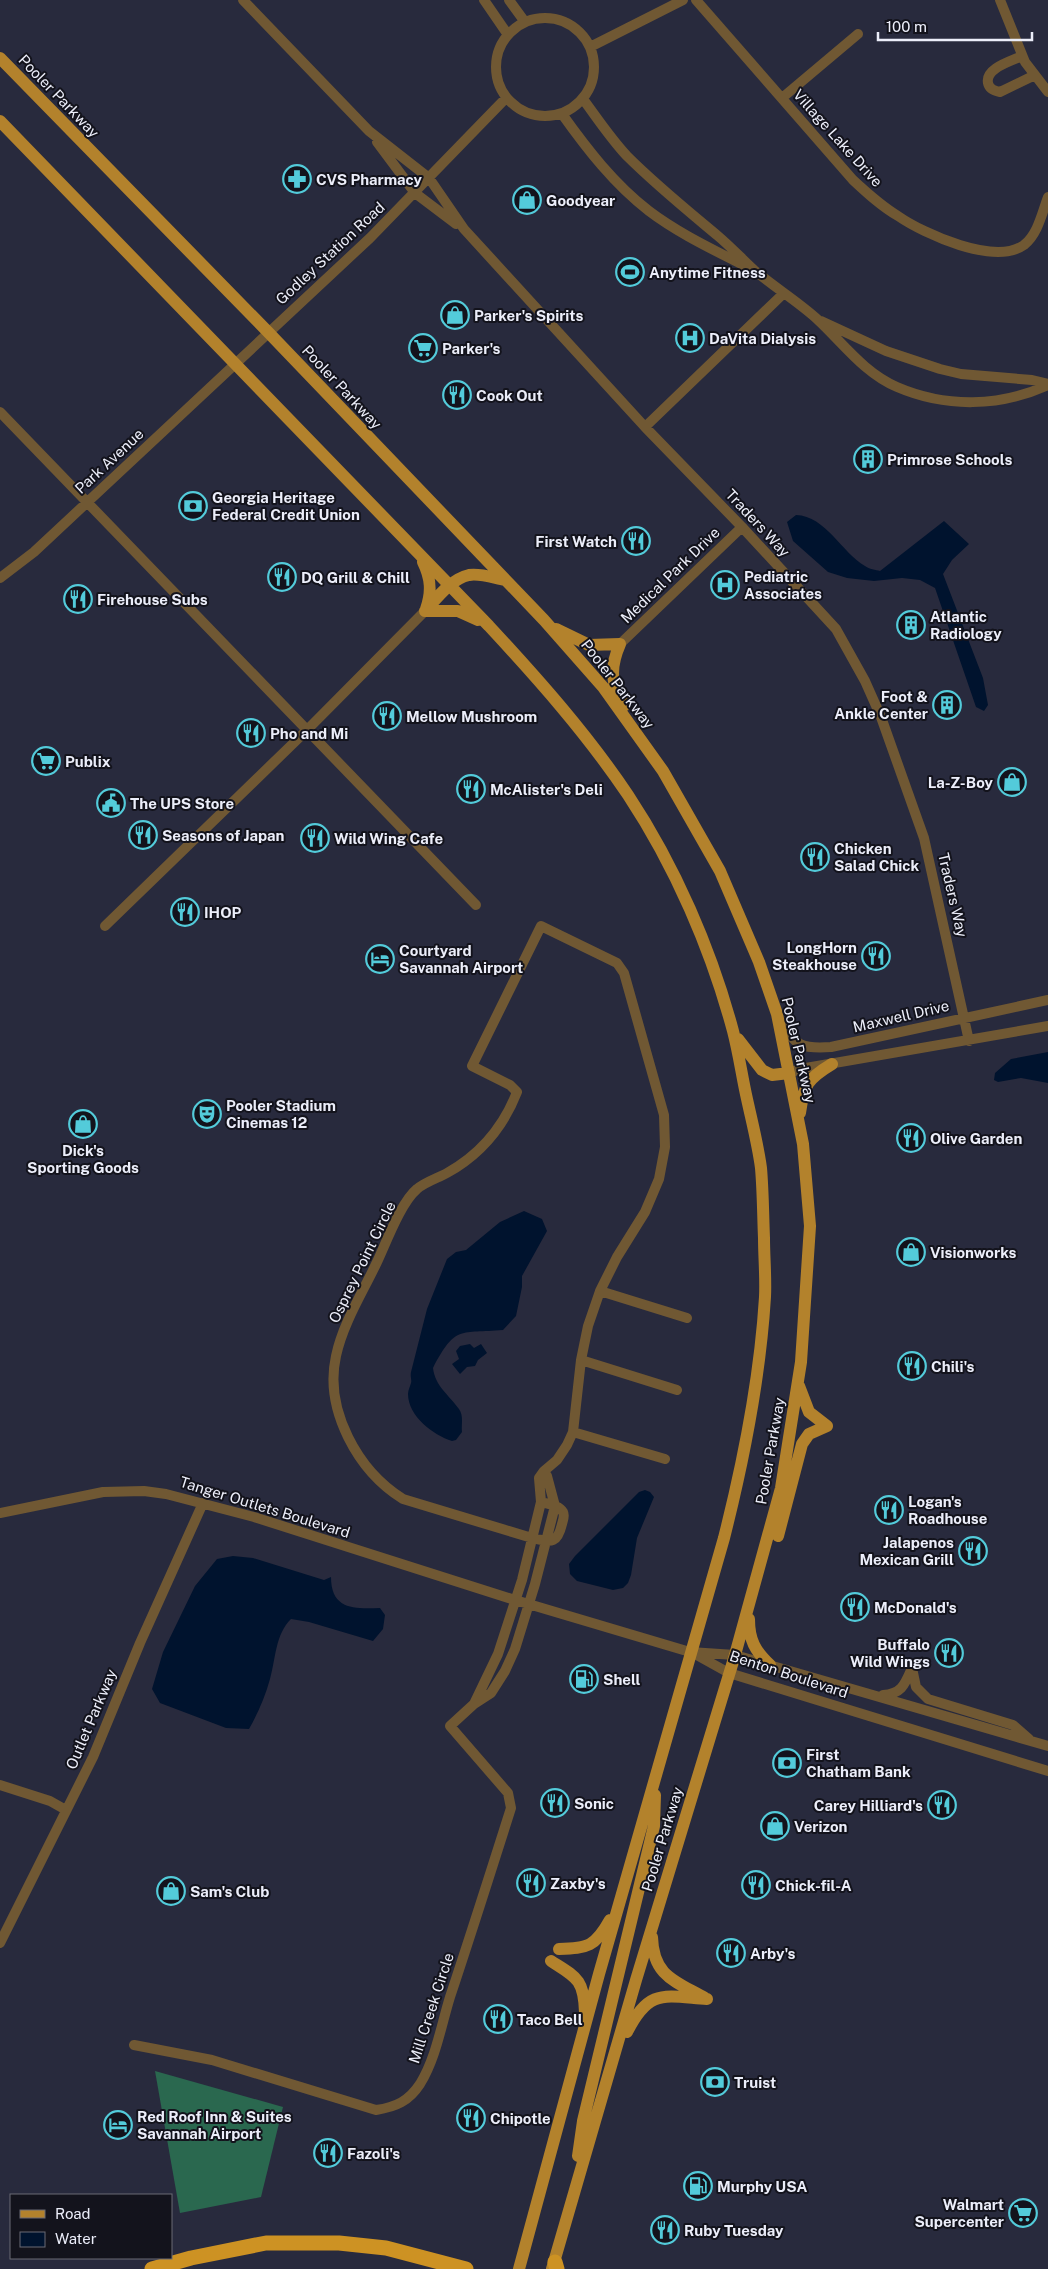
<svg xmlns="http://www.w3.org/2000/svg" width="1048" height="2269" viewBox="0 0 1048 2269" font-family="'Public Sans',sans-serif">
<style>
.forest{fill:#2a684f}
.water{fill:#00132e}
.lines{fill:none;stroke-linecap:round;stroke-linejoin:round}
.minor{stroke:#705833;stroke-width:10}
.major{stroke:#b3822c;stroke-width:12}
.highway{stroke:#cd9223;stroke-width:15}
.labels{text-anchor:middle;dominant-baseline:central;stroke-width:4;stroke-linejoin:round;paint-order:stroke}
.street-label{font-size:15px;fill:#eceefa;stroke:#13131c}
.poi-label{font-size:15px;font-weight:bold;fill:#eceefa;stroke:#13131c;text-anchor:start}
</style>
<rect width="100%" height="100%" fill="#282a3d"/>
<!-- forest -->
<path class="forest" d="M155 2071 283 2107 261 2197 180 2213Z"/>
<!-- water -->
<path class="water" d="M796 515C826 516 842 553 865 566 869 569 876 570 880 571L944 521 969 544 952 560 943 574 983 678 988 705 984 711 976 707 935 588 920 580 902 578 874 581 847 578 828 572 793 541 787 522Z
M1048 1052V1083L1021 1078 998 1082 994 1080 995 1073 1011 1059Z
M524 1211 542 1219 547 1231 522 1276V1287L516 1316 503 1330C460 1334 456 1324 433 1368 435 1386 449 1395 459 1409 464 1416 461 1425 462 1432L456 1440 452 1441C433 1435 408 1416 408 1394 408 1390 410 1387 411 1383 412 1380 410 1377 411 1372L427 1309 447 1259 456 1252 466 1250 500 1222Z
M470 1344 474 1348 481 1344 487 1353 478 1360 475 1366 467 1367 460 1374 452 1364 459 1359 456 1351 460 1346Z
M645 1490 650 1492 654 1497 637 1538 631 1575 628 1583 623 1588 613 1590 577 1581 570 1574 569 1564 575 1556 639 1492Z
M233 1556 253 1558 324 1580 331 1577C331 1610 355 1609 380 1608L385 1615 383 1629 373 1641 309 1622 291 1619C275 1635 276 1658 270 1679 265 1697 258 1713 249 1729L226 1728 160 1703 152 1689 163 1652 195 1586 217 1559Z"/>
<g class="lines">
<!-- minor -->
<path class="minor" d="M243 0 369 131 429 178 464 229 645 427 742 527 836 629 865 681 881 717 924 838 969 1041
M484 0 508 35
M509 0 525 22
M696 0 853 180C867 193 881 206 898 216 924 234 995 266 1024 245 1038 234 1042 213 1048 197
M1000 0 1025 62 1048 92
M496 67a49 49 0 1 1 98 0a49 49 0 1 1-98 0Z
M590 47 683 0
M1022 56C1012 61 985 68 988 83 989 89 995 91 1000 92L1033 76
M782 98 858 34
M583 99C597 118 611 139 627 156 656 185 687 210 718 236 731 247 742 259 754 270 774 287 797 301 817 319 843 343 864 373 897 387 946 408 1000 407 1048 385
M562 114C587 149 614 184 649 211 678 233 712 249 745 266
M377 142 415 193 456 224
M821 321 886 351 940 369 961 374 1032 380 1048 384
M0 412 476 905
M645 427 784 293
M0 578 34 552 370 238 506 98
M620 644 742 527
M105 926 307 730 425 611
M781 1022C795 1047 804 1049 831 1047L1048 1000
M789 1073 800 1069 1048 1026
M600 1291 687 1318
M581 1360 677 1390
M573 1432 665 1459
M0 1513 103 1492 144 1491 166 1494 254 1517 515 1600 690 1652 735 1655 1048 1746
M693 1653 729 1673 1048 1771
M912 1668 916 1687 928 1699 1013 1725 1029 1739
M883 1695C902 1694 905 1684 912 1668
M474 1704 498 1654 522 1580 541 1502 539 1478 544 1471 557 1460 567 1445 573 1432 581 1360 588 1326 600 1291 617 1257 645 1212 659 1179 665 1147 664 1115 624 973 617 963 541 926 472 1066 510 1085 517 1092C503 1128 481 1154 447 1173 438 1178 425 1182 417 1189 401 1202 386 1243 377 1262 363 1292 343 1323 336 1356 324 1410 358 1471 403 1499L532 1538C551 1542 557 1545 562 1524 563 1520 565 1516 563 1512 559 1505 548 1504 541 1502
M0 1785 50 1801 66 1810
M0 1943 93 1757 140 1643 203 1503
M134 2045 212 2060 376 2110C396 2107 409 2101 420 2084 436 2058 441 2026 450 1997 471 1934 491 1871 511 1808L508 1793 450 1726 474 1704 491 1693 505 1671 515 1649 535 1584 555 1506 547 1476 544 1471"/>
<!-- major -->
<path class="major" d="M0 58 268 332 544 620 603 687 663 771 720 871 759 962 777 1014 803 1144 810 1226 801 1362 781 1488 735 1655 636 1980 552 2269
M0 121 489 626C539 680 587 734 628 795 675 866 711 949 733 1031 739 1054 742 1077 747 1099 752 1122 758 1145 761 1168 763 1191 763 1214 764 1238 764 1257 766 1278 765 1297 760 1379 744 1459 724 1538L599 1974 519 2269
M423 562C431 578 432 592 426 609
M425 611C437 598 451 579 469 575 480 573 494 578 505 580
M425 611H458L478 620
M556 629 589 645 620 644C610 667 610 684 625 705
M738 1039 762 1070 772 1075 789 1073
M800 1113C804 1085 807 1079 832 1064
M799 1386 809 1412 827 1426
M778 1536 802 1444 809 1434 827 1426
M749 1619C749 1640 755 1651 770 1665
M652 1937C653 1976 675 1981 705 1998
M559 1949C588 1948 595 1947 610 1920
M551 1961C576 1977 584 1979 585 2012
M627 2032C649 1988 664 1996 707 1999
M578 2156 583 2121 654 1826 655 1795"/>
<!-- highway -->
<path class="highway" d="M555 2262 557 2269
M152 2269 191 2258 266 2243H339L386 2248 466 2269"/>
</g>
<!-- icons -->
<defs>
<symbol id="pharmacy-ring" viewBox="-11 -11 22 22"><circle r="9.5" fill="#13131c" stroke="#53cbda" stroke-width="1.5"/><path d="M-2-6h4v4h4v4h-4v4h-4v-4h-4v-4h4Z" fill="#53cbda"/></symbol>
<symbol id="shop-ring" viewBox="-11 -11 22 22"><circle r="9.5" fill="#13131c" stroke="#53cbda" stroke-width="1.5"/><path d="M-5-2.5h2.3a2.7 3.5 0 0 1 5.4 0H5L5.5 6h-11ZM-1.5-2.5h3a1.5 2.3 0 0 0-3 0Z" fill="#53cbda"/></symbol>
<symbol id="stadium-ring" viewBox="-11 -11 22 22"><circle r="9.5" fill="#13131c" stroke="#53cbda" stroke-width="1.5"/><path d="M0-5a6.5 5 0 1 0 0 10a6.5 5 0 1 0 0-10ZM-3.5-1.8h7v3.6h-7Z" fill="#53cbda"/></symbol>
<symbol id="hospital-ring" viewBox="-11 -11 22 22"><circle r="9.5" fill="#13131c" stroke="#53cbda" stroke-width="1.5"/><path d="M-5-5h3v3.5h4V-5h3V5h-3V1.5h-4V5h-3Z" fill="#53cbda"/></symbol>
<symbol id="supermarket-ring" viewBox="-11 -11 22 22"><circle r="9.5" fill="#13131c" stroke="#53cbda" stroke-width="1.5"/><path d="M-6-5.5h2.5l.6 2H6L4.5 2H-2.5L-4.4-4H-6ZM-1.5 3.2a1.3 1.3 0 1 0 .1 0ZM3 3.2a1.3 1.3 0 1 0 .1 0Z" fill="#53cbda"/></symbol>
<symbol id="restaurant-ring" viewBox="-11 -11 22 22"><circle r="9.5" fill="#13131c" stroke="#53cbda" stroke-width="1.5"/><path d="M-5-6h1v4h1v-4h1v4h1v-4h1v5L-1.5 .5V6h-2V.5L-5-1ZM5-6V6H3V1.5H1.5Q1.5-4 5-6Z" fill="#53cbda"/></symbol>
<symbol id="building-ring" viewBox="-11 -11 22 22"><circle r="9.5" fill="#13131c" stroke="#53cbda" stroke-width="1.5"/><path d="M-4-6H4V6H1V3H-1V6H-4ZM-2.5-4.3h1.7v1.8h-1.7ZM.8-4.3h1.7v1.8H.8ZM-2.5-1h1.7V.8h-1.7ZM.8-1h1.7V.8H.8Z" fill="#53cbda"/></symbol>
<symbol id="bank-ring" viewBox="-11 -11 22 22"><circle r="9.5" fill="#13131c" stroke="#53cbda" stroke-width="1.5"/><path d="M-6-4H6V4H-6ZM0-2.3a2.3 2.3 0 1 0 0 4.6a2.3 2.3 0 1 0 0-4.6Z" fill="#53cbda"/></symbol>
<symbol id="civic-ring" viewBox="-11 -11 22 22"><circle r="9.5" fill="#13131c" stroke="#53cbda" stroke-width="1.5"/><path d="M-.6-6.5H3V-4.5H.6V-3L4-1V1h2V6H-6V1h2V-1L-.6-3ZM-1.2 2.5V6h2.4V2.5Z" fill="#53cbda"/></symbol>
<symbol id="hotel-ring" viewBox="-11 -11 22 22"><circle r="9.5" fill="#13131c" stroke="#53cbda" stroke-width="1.5"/><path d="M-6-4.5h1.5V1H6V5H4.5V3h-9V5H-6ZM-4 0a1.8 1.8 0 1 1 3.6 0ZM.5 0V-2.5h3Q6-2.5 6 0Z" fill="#53cbda"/></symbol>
<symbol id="theatre-ring" viewBox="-11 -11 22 22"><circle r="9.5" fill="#13131c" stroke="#53cbda" stroke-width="1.5"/><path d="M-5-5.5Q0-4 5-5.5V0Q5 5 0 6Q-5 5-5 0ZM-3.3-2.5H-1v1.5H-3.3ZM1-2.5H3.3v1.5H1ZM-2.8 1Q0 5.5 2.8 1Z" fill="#53cbda"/></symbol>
<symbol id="fuel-ring" viewBox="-11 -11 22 22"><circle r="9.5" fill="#13131c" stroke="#53cbda" stroke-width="1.5"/><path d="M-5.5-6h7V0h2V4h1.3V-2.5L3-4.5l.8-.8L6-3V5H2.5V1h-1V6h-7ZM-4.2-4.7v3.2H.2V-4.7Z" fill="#53cbda"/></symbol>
</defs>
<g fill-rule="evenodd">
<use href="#pharmacy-ring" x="281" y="163" width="32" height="32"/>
<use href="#shop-ring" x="511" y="184" width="32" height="32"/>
<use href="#stadium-ring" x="614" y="256" width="32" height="32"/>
<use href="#shop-ring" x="439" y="299" width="32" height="32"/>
<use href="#hospital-ring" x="674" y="322" width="32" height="32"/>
<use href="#supermarket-ring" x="407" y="332" width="32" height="32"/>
<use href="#restaurant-ring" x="441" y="379" width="32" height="32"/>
<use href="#building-ring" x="852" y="443" width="32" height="32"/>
<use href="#bank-ring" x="177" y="490" width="32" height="32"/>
<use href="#restaurant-ring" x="620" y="525" width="32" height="32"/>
<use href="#restaurant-ring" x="266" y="561" width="32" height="32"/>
<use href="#hospital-ring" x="709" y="569" width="32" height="32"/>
<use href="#restaurant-ring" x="62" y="583" width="32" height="32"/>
<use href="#building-ring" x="895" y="609" width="32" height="32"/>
<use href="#building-ring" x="931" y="689" width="32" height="32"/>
<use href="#restaurant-ring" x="371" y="700" width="32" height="32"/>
<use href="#restaurant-ring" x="235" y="717" width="32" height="32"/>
<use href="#supermarket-ring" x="30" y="745" width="32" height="32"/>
<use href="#shop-ring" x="996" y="766" width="32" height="32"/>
<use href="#restaurant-ring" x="455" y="773" width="32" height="32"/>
<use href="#civic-ring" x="95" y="787" width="32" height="32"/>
<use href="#restaurant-ring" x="127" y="819" width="32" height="32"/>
<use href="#restaurant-ring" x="299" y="822" width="32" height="32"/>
<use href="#restaurant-ring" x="799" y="841" width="32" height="32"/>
<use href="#restaurant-ring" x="169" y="896" width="32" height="32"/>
<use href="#restaurant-ring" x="860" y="940" width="32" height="32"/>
<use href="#hotel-ring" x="364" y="943" width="32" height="32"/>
<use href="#theatre-ring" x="191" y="1098" width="32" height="32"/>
<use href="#shop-ring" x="67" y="1108" width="32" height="32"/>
<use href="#restaurant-ring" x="895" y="1122" width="32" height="32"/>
<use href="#shop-ring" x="895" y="1236" width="32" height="32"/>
<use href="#restaurant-ring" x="896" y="1350" width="32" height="32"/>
<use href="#restaurant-ring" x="873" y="1494" width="32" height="32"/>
<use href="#restaurant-ring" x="957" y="1535" width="32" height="32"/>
<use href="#restaurant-ring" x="839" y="1591" width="32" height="32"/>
<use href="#restaurant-ring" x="933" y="1637" width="32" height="32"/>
<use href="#fuel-ring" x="568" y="1663" width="32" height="32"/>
<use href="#bank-ring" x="771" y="1747" width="32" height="32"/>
<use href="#restaurant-ring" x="539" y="1787" width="32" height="32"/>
<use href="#restaurant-ring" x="926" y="1789" width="32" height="32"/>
<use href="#shop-ring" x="759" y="1810" width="32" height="32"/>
<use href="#restaurant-ring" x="515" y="1867" width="32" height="32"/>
<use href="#restaurant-ring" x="740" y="1869" width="32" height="32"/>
<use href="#shop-ring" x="155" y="1875" width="32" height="32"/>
<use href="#restaurant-ring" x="715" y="1937" width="32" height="32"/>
<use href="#restaurant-ring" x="482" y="2003" width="32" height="32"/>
<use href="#bank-ring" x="699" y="2066" width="32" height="32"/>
<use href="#restaurant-ring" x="455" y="2102" width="32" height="32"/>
<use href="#hotel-ring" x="102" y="2109" width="32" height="32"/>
<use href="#restaurant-ring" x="312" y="2137" width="32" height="32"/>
<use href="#fuel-ring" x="682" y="2170" width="32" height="32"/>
<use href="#supermarket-ring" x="1007" y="2197" width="32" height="32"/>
<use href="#restaurant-ring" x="649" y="2214" width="32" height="32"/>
</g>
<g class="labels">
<!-- street labels -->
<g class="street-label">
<text transform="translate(59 96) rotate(46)">Pooler Parkway</text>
<text transform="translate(838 138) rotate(48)">Village Lake Drive</text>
<text transform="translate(330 253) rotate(-43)">Godley Station Road</text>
<text transform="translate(342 387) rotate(47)">Pooler Parkway</text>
<text transform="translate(109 461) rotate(-43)">Park Avenue</text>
<text transform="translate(758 523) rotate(47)">Traders Way</text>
<text transform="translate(670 575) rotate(-44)">Medical Park Drive</text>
<text transform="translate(618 684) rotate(52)">Pooler Parkway</text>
<text transform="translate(953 895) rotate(77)">Traders Way</text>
<text transform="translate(901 1016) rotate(-13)">Maxwell Drive</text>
<text transform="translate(799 1050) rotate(77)">Pooler Parkway</text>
<text transform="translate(362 1262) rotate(-64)">Osprey Point Circle</text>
<text transform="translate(770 1451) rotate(-80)">Pooler Parkway</text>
<text transform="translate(265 1507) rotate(17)">Tanger Outlets Boulevard</text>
<text transform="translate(789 1674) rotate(18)">Benton Boulevard</text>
<text transform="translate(91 1719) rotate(-67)">Outlet Parkway</text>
<text transform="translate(662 1839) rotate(-73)">Pooler Parkway</text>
<text transform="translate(431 2008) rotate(-72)">Mill Creek Circle</text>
</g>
<!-- poi labels -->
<g class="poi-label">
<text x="316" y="179">CVS Pharmacy</text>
<text x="546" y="200">Goodyear</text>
<text x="649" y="272">Anytime Fitness</text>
<text x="474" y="315">Parker's Spirits</text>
<text x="709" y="338">DaVita Dialysis</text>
<text x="442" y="348">Parker's</text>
<text x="476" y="395">Cook Out</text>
<text x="887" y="459">Primrose Schools</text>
<text x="212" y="497">Georgia Heritage<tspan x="212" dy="17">Federal Credit Union</tspan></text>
<text x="617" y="541" text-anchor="end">First Watch</text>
<text x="744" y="576">Pediatric<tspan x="744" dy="17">Associates</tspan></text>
<text x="301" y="577">DQ Grill &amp; Chill</text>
<text x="97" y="599">Firehouse Subs</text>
<text x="930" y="616">Atlantic<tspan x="930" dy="17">Radiology</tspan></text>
<text x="928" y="696" text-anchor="end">Foot &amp;<tspan x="928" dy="17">Ankle Center</tspan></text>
<text x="406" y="716">Mellow Mushroom</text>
<text x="270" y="733">Pho and Mi</text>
<text x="65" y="761">Publix</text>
<text x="993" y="782" text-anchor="end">La-Z-Boy</text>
<text x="490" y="789">McAlister's Deli</text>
<text x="130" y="803">The UPS Store</text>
<text x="162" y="835">Seasons of Japan</text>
<text x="334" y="838">Wild Wing Cafe</text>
<text x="834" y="848">Chicken<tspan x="834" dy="17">Salad Chick</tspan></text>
<text x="204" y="912">IHOP</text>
<text x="857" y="947" text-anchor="end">LongHorn<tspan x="857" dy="17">Steakhouse</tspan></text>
<text x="399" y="950">Courtyard<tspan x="399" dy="17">Savannah Airport</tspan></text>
<text x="226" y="1105">Pooler Stadium<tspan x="226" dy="17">Cinemas 12</tspan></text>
<text x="930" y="1138">Olive Garden</text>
<text x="83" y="1150" text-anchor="middle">Dick's<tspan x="83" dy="17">Sporting Goods</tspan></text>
<text x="930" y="1252">Visionworks</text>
<text x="931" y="1366">Chili's</text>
<text x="908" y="1501">Logan's<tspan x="908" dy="17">Roadhouse</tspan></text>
<text x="954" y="1542" text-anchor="end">Jalapenos<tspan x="954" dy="17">Mexican Grill</tspan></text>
<text x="874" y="1607">McDonald's</text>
<text x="930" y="1644" text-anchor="end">Buffalo<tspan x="930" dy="17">Wild Wings</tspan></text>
<text x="603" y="1679">Shell</text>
<text x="806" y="1754">First<tspan x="806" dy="17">Chatham Bank</tspan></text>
<text x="574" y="1803">Sonic</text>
<text x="923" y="1805" text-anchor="end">Carey Hilliard's</text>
<text x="794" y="1826">Verizon</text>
<text x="550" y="1883">Zaxby's</text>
<text x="775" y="1885">Chick-fil-A</text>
<text x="190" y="1891">Sam's Club</text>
<text x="750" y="1953">Arby's</text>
<text x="517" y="2019">Taco Bell</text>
<text x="734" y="2082">Truist</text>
<text x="137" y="2116">Red Roof Inn &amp; Suites<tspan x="137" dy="17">Savannah Airport</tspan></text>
<text x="490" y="2118">Chipotle</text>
<text x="347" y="2153">Fazoli's</text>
<text x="717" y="2186">Murphy USA</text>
<text x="1004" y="2204" text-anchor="end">Walmart<tspan x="1004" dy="17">Supercenter</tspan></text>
<text x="684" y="2230">Ruby Tuesday</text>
</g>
</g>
<!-- legend -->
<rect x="10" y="2194" width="162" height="65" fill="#13131c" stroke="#6a6b75"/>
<rect x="20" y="2210" width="25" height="8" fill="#b3822c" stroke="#6a6b75"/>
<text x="55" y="2219" font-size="15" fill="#eceefa">Road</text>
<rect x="20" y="2232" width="25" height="15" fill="#00132e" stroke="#6a6b75"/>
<text x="55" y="2244" font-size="15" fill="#eceefa">Water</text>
<!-- scale -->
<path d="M878 32v8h154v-8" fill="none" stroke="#eceefa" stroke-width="2.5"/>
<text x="886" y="32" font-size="15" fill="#eceefa" stroke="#13131c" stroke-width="4" paint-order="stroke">100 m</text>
</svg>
